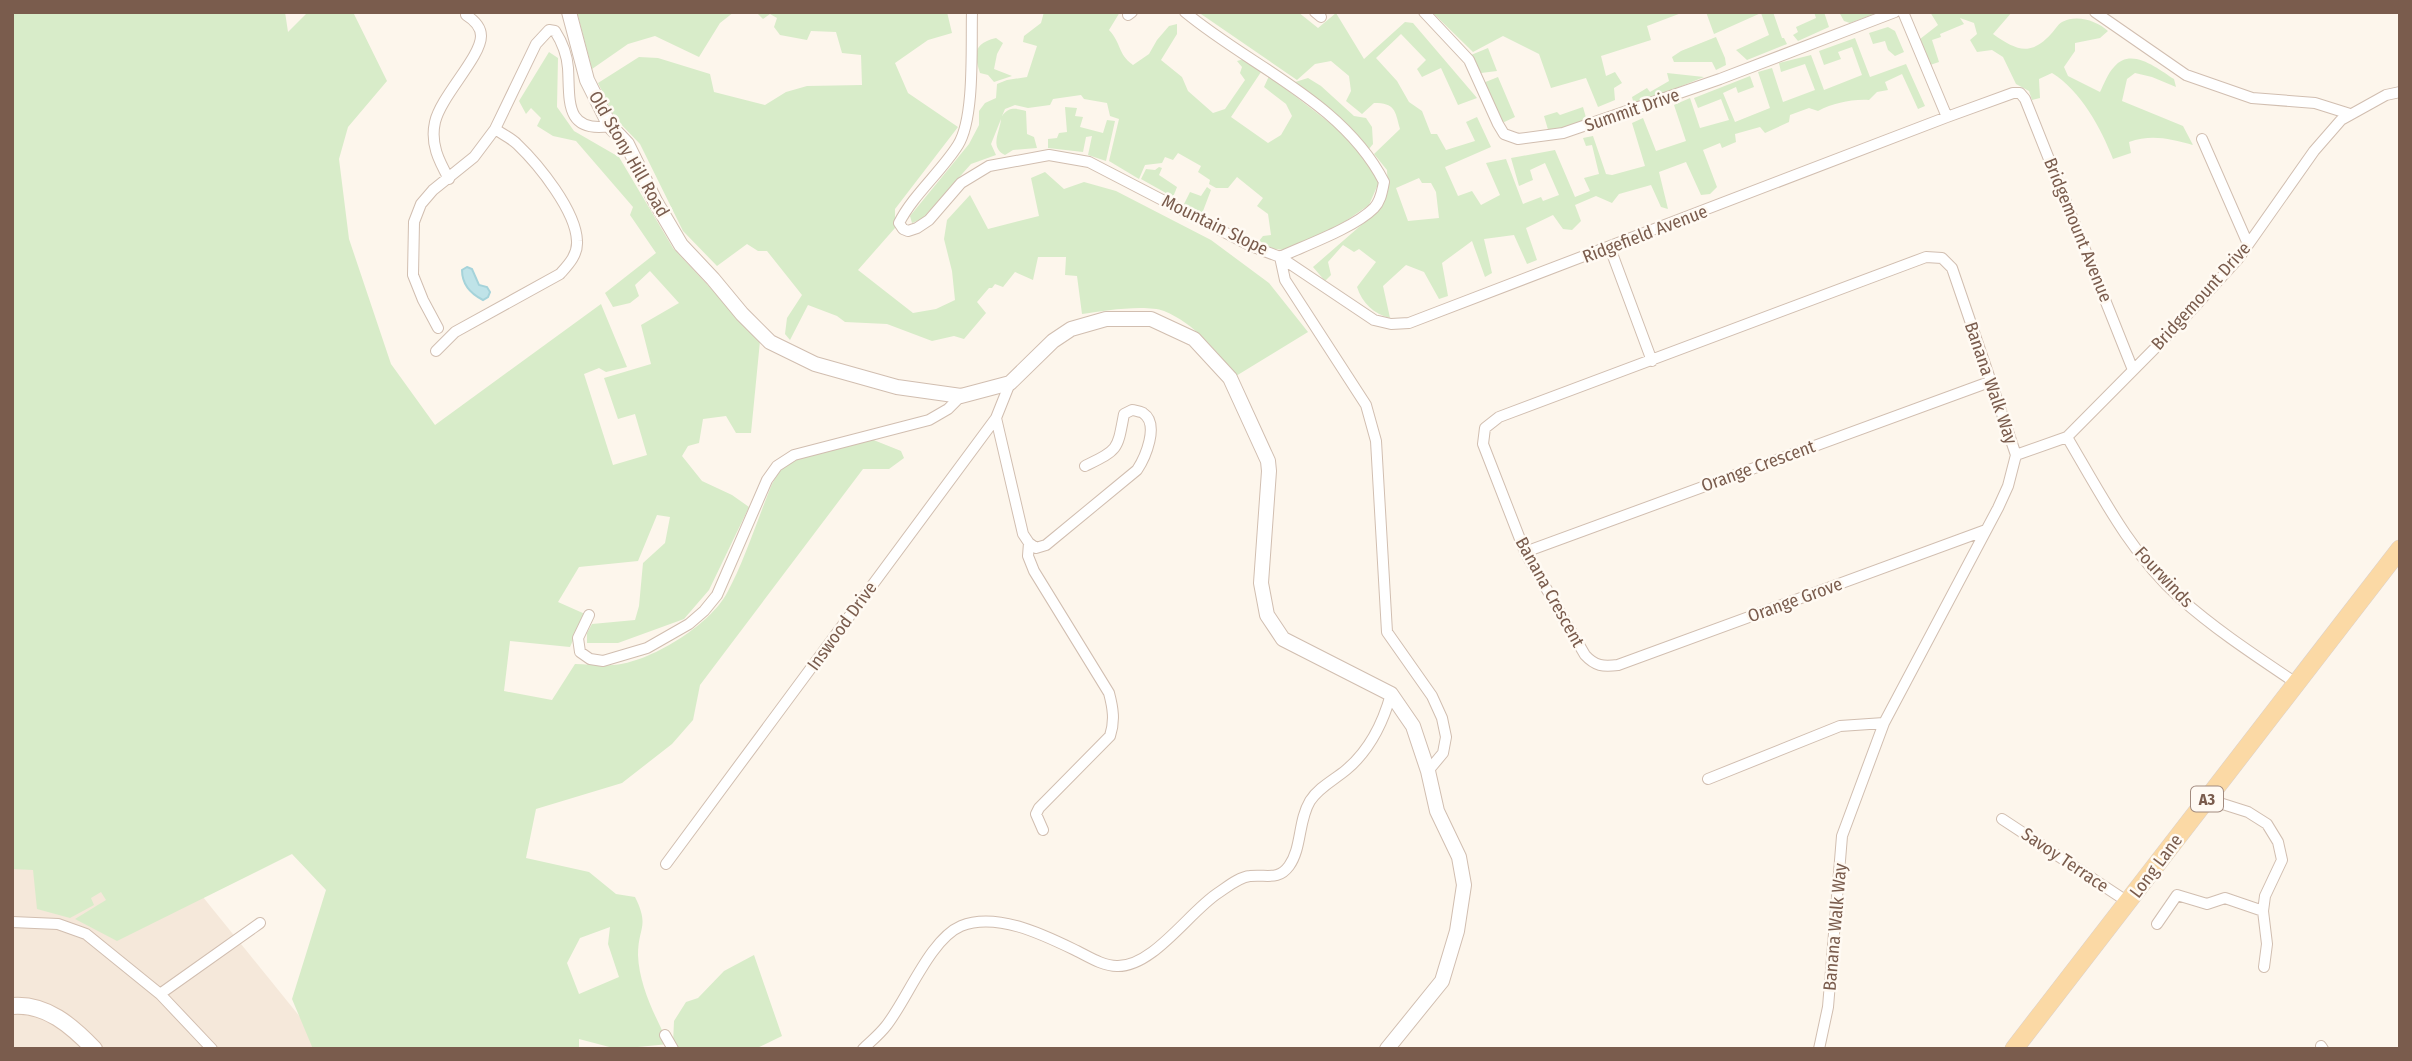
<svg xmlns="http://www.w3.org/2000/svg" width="2412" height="1061" viewBox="0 0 2412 1061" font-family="'Fira Sans Condensed',sans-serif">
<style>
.residential{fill:#f5e8da}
.green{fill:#d8ecc9;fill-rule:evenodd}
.water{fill:#bfe3e8;stroke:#a5d3da;stroke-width:2}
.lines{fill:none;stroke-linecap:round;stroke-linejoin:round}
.minor-casing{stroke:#d1beb0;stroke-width:12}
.tertiary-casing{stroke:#d1beb0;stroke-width:16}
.secondary-casing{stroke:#d6c0b0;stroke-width:18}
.primary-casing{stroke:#dad1cd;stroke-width:19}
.minor{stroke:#fff;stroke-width:10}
.tertiary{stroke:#fff;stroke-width:14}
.secondary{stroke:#fff;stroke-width:16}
.primary{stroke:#fbd9a5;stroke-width:18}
.labels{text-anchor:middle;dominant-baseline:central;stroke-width:5;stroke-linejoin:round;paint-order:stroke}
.shield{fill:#fffaf3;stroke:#a28b7f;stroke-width:2}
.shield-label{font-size:16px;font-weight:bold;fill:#7a5c4d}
.street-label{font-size:18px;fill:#7a5c4d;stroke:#fffaf3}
</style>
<rect width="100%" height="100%" fill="#fdf6ec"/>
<!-- residential -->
<path class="residential" d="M12 679 32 686 326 1049H12Z"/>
<!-- green -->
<path class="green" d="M12 12H285L288 32 308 12H353L387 81 348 127 339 159 349 239 391 364 435 425 601 304 627 367 606 372 599 368 584 374 613 465 647 455 635 414 618 419 604 378 651 364 641 325 679 303 650 271 635 285 639 296 630 303 613 307 605 293 656 253 630 215 633 207 576 141 553 136 537 126 541 118 531 108 526 114 519 101 549 52 558 58 557 107 574 131 619 157 673 248 760 341 751 433H736L726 416 703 419 699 443 688 446 682 456 702 481 732 495 749 507 709 590 684 619 618 643H587V633L592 624 635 620 639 606 643 563 665 543 670 517 657 515 638 561 579 567 558 602 585 614 570 647 510 641 504 691 552 700 575 664C587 664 600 666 613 665 649 663 710 625 727 593 744 562 758 518 772 484L781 468 797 458 871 439 901 451 904 458 889 469H863L700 685 693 720 672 744 622 783 536 809 526 858 589 872 616 894 635 897C650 927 638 927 638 955 639 986 656 1018 669 1044L617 1049 579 1039V1049H313L292 999 326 890 292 854 117 941 75 919 106 900 101 892 91 898 94 905 70 918 37 909 33 870 12 869ZM610 927 608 944 619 977 579 994 567 963 580 938Z
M577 12H734L720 23 699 57 655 36 628 44 592 69Z
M756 12H947L952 33 928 40 895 63 908 93 958 127 895 209V228L858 270 913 313 936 309 955 300 952 271 944 239 947 220 970 195 988 229 1039 216 1031 178 1045 172 1064 189 1084 182 1116 191 1211 240 1269 283 1308 332 1236 376C1216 350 1195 324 1164 311 1145 304 1102 311 1082 314L1077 276 1065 275 1066 257H1038L1033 280 1015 272 1003 287 995 284 992 288H989L977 302 986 313 964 339 954 336 932 341 887 324 845 322 837 316 808 305 790 340 785 334 787 318 802 295 767 251H758L747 244 717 266 683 231 640 144 615 118 598 83 639 57 658 58 710 74 714 92 765 105 786 92 807 86 862 85 861 55 842 53 836 32 811 31 807 40 780 35 774 27 777 18 770 14 763 19Z
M1044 12H1120L1109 30C1122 44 1117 53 1133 65L1149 54 1157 40 1169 26 1177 24V34L1161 60 1182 77 1188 91 1213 113 1225 109 1245 80 1240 73 1242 67 1237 61 1244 59 1261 72 1231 117 1268 143 1281 135 1292 116 1286 104 1264 87 1269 76 1352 140 1379 182 1369 205 1331 231 1285 250 1274 249 1259 241 1263 236 1271 235 1268 214 1257 206 1263 198 1237 177 1228 188H1216L1209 184 1210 180 1198 172 1201 166 1178 153 1173 160 1165 157 1162 163 1145 165 1139 179 1109 161 1119 119 1110 116 1107 103 1084 99 1081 95 1053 99 1050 105 1028 108 1015 105 1005 109 1002 116C1009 107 1015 108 1026 111L1027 134 1034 137 1037 148 1013 150 1005 155C989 147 1000 132 1001 119L991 144 996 155 971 164 922 219 912 223 910 216 969 144 979 125V111L985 103 996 98 997 84 1007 80 1027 77 1037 46 1023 42 1024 36 1041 23Z
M1198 12H1298L1318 28 1336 13 1364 59 1405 22 1413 23 1477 98 1458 105 1441 68 1422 77 1417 69 1426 60 1401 34 1376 58 1397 81 1409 102 1422 111 1431 134H1437L1446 150 1475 141 1466 122 1477 117 1491 147 1445 167 1458 196 1472 191 1481 205 1500 195 1486 163 1506 159 1523 204 1541 197 1543 201 1559 195 1545 163 1530 170 1533 180 1519 186 1511 158 1555 150 1575 197 1590 191 1584 178 1599 174 1592 145 1586 146 1583 138 1593 136 1606 174 1612 175 1645 166 1632 123 1643 118 1656 151 1686 141 1674 105 1690 98 1700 128 1729 120 1721 99 1698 108 1694 98 1750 76 1754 87 1738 93 1736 87 1723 93 1735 122 1770 108 1758 72 1772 68 1783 102 1815 90 1805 64 1781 72 1779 63 1811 55 1824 90 1862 75 1852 47 1838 52 1841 59 1824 65 1819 51 1855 38 1870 77 1906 64 1925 106 1918 109 1902 74 1885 82 1888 90 1877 92 1869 100C1851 99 1834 103 1818 111L1809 108 1790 115 1789 122 1765 133 1760 127 1735 134 1736 142 1722 148 1720 143 1703 150 1717 187 1710 194 1701 195 1686 162 1659 172 1668 209 1661 207 1651 185 1619 194 1612 203 1596 196 1575 205 1581 221 1572 230 1563 229 1553 215 1526 228 1537 260 1527 264 1514 235 1484 239 1492 273 1485 277 1472 241 1442 263 1448 296 1439 299 1424 272 1406 265 1383 286 1390 318C1374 314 1362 303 1357 287L1376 262 1359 249 1354 252 1343 245 1328 262 1331 275 1325 281 1313 267 1382 207 1388 191 1387 170 1374 154 1400 129C1395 110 1395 103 1374 103L1362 114 1346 101 1351 91 1349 76 1331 61 1315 64 1297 80ZM1419 178 1422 183H1431L1436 192 1439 218 1408 221 1396 188Z
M1432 12H1684L1647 26 1651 40 1601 56 1606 76 1615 72 1622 83 1614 88 1615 100 1598 107 1586 78 1551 88 1539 54 1503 36 1473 52Z
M1706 12H1773L1782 38H1784L1787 44 1747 60 1736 50 1769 35 1761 13 1714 34Z
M1814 12H1824L1829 27 1798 41 1793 35 1798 32 1796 27 1816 18Z
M1839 12H1879L1850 23 1844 21Z
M1930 12H2012L1993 34C2016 50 2030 57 2051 34 2054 31 2058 24 2062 22 2077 14 2097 21 2108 31L2100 38 2075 43V51L2064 67 2068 76 2100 92C2104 84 2108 73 2114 67 2131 46 2158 69 2174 79L2176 87 2152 77 2135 73 2127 79 2122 101 2183 126 2193 145C2170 139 2152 134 2129 142L2131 153 2113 159C2101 128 2081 91 2052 73L2039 79 2040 98 2032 100 2029 91 2016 84 2003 57 1992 50 1977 52 1970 40 1977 34 1974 23 1960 18 1964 24 1940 34 1941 37 1932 40 1939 62 1930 65 1920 39 1938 25Z
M1888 27 1895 31 1904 52 1895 56 1888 50 1885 41 1873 44 1869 33Z
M1716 37 1725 58 1726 65 1716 70 1712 62H1674L1672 57 1681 51Z
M996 38 1003 43 997 54 994 69 1012 76 994 82 988 75 980 73C973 52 975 43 996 38Z
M1488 48 1497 71 1481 73 1471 55Z
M1667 73 1704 77 1634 105 1632 97 1647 88 1650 92 1669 81Z
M1498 77 1515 117 1500 124 1483 83Z
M1308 78 1321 86 1354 116 1366 118 1372 127 1373 144 1369 149 1292 83Z
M1065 107 1077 108 1075 116 1083 117 1080 127 1103 133 1107 120 1115 121 1106 161 1088 155 1092 136 1086 137 1083 152 1048 148V139L1057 138 1059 133 1067 132Z
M1583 107 1587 121 1549 133 1544 116 1557 112 1560 115Z
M1159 167 1162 168 1159 175 1177 187 1173 197 1141 179 1146 169 1155 170Z
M1207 187 1211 190 1203 211 1205 215 1184 204 1190 192 1201 196Z
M754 955 782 1036 755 1049H660L673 1044 674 1021 686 1002 698 998 724 971Z"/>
<!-- water -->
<path class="water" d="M467 267 472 269 479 285 487 287 490 292 488 297 483 300C471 294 462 284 462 270Z"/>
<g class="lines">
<defs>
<path id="minor" d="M972 12C971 46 975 118 958 145 941 172 913 195 899 223L903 229 908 231 917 228 929 220 961 183 989 166 1049 155 1089 162 1251 246 1280 257 1374 320 1391 324 1409 323 1947 117 2013 93H2020L2025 99 2133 370
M1185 12C1251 67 1343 102 1384 182 1382 191 1381 201 1374 208 1354 228 1306 245 1280 257
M1315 12 1321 17
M1424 12 1469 60 1498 124 1504 134 1518 139 1563 133 1720 79 1895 12
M1903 12 1947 117
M2095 12 2186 75 2252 98 2315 103 2350 114
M1128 15 1132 12
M2202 139 2248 244
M449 179C439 161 430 144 435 122 441 96 481 57 481 36 481 27 474 20 466 15
M1610 248 1652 361
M1280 257 1285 280 1366 405 1376 441 1387 632 1432 696 1442 718 1446 737 1443 753 1428 771
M438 328 423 300 413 275 414 222 421 204 433 190 474 157 495 129 536 44 549 30 555 31C562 42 567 55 568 68 570 100 564 133 610 126
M436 351 455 332 560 274C568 265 578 255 577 241 576 211 539 165 517 144 511 138 502 134 495 129
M996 418 1023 534 1029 543 1036 548 1046 545 1137 470C1145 458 1160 424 1143 413 1142 412 1133 410 1132 410L1124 414C1117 451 1119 449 1085 466
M2067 437C2100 493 2131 554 2180 598 2216 630 2256 656 2296 683
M2016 455 2067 437 2177 326 2238 259 2314 151 2341 120 2386 95 2400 92
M1029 543 1028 556 1034 571 1109 693C1113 708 1115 721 1110 736L1039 808 1036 814 1043 830
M1525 552 1992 381
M589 615 578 638 580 652 590 659 603 661 647 648 689 624 704 611 717 595 767 480 777 466 794 455 929 420 948 409 961 396
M1708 779 1840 726 1884 723
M2207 799 2248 812 2267 824 2278 842 2282 860 2265 896 2263 911 2267 944 2264 967
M2002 819 2128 902
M666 864 996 418 1010 383
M12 922 58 924 86 934 160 994 212 1049
M2157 924 2177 895 2207 904 2225 898 2263 911
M160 994 260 923
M665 1035 673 1049
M2321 1046 2323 1049
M863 1049C870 1042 879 1035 886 1026 907 1000 930 939 961 926 997 911 1046 936 1077 951 1089 957 1103 966 1117 966 1153 967 1189 912 1218 893 1227 887 1239 877 1250 876 1266 874 1278 881 1289 866 1302 848 1298 821 1310 801 1319 787 1334 780 1346 770 1370 750 1383 723 1391 694
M1819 1049 1828 1007 1842 836 1884 723 1998 508 2008 486 2016 455 1952 268 1942 258 1926 257 1499 417 1485 428 1483 444 1525 552 1585 655C1595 666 1603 667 1618 665L1986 530"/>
<path id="tertiary" d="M569 12 587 80 610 126 627 144 655 201 681 245 713 279 742 314 770 342 815 364 897 387 961 396 1010 383 1053 341 1071 329 1106 319H1151L1194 339 1230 378 1268 461 1269 471 1261 583 1267 615 1283 639 1391 694 1413 726 1428 771 1437 811 1459 857 1464 885 1457 931 1442 981 1387 1049"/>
<path id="secondary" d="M12 1006C46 1003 72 1026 94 1049"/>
<path id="primary" d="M2014 1049 2400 549"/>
</defs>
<!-- minor casing -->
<use href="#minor" class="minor-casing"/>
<!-- tertiary casing -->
<use href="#tertiary" class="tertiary-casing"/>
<!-- secondary casing -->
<use href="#secondary" class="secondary-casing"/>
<!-- primary casing -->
<use href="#primary" class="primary-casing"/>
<!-- minor -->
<use href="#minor" class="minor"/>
<!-- tertiary -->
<use href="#tertiary" class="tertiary"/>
<!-- secondary -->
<use href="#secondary" class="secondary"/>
<!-- primary -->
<use href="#primary" class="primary"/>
</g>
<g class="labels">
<!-- shield labels -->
<rect class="shield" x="2191" y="786.5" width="32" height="25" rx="5"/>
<g class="shield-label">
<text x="2207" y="799">A3</text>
</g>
<!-- street labels -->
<g class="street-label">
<text transform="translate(1632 110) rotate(-19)">Summit Drive</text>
<text transform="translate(629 154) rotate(60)">Old Stony Hill Road</text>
<text transform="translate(1215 225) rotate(26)">Mountain Slope</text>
<text transform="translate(2078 230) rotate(68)">Bridgemount Avenue</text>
<text transform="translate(1645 234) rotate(-21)">Ridgefield Avenue</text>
<text transform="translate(2201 296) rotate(-48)">Bridgemount Drive</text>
<text transform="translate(1991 383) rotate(71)">Banana Walk Way</text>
<text transform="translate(1758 466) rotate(-20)">Orange Crescent</text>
<text transform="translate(2164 577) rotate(47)">Fourwinds</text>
<text transform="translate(1550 592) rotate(61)">Banana Crescent</text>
<text transform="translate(1795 600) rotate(-20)">Orange Grove</text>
<text transform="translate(842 626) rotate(-54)">Inswood Drive</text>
<text transform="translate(2065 860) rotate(34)">Savoy Terrace</text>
<text transform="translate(2156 866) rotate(-53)">Long Lane</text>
<text transform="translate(1835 927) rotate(-85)">Banana Walk Way</text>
</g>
</g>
<!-- border -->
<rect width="2412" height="1061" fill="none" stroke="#7a5c4d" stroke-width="28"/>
</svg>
